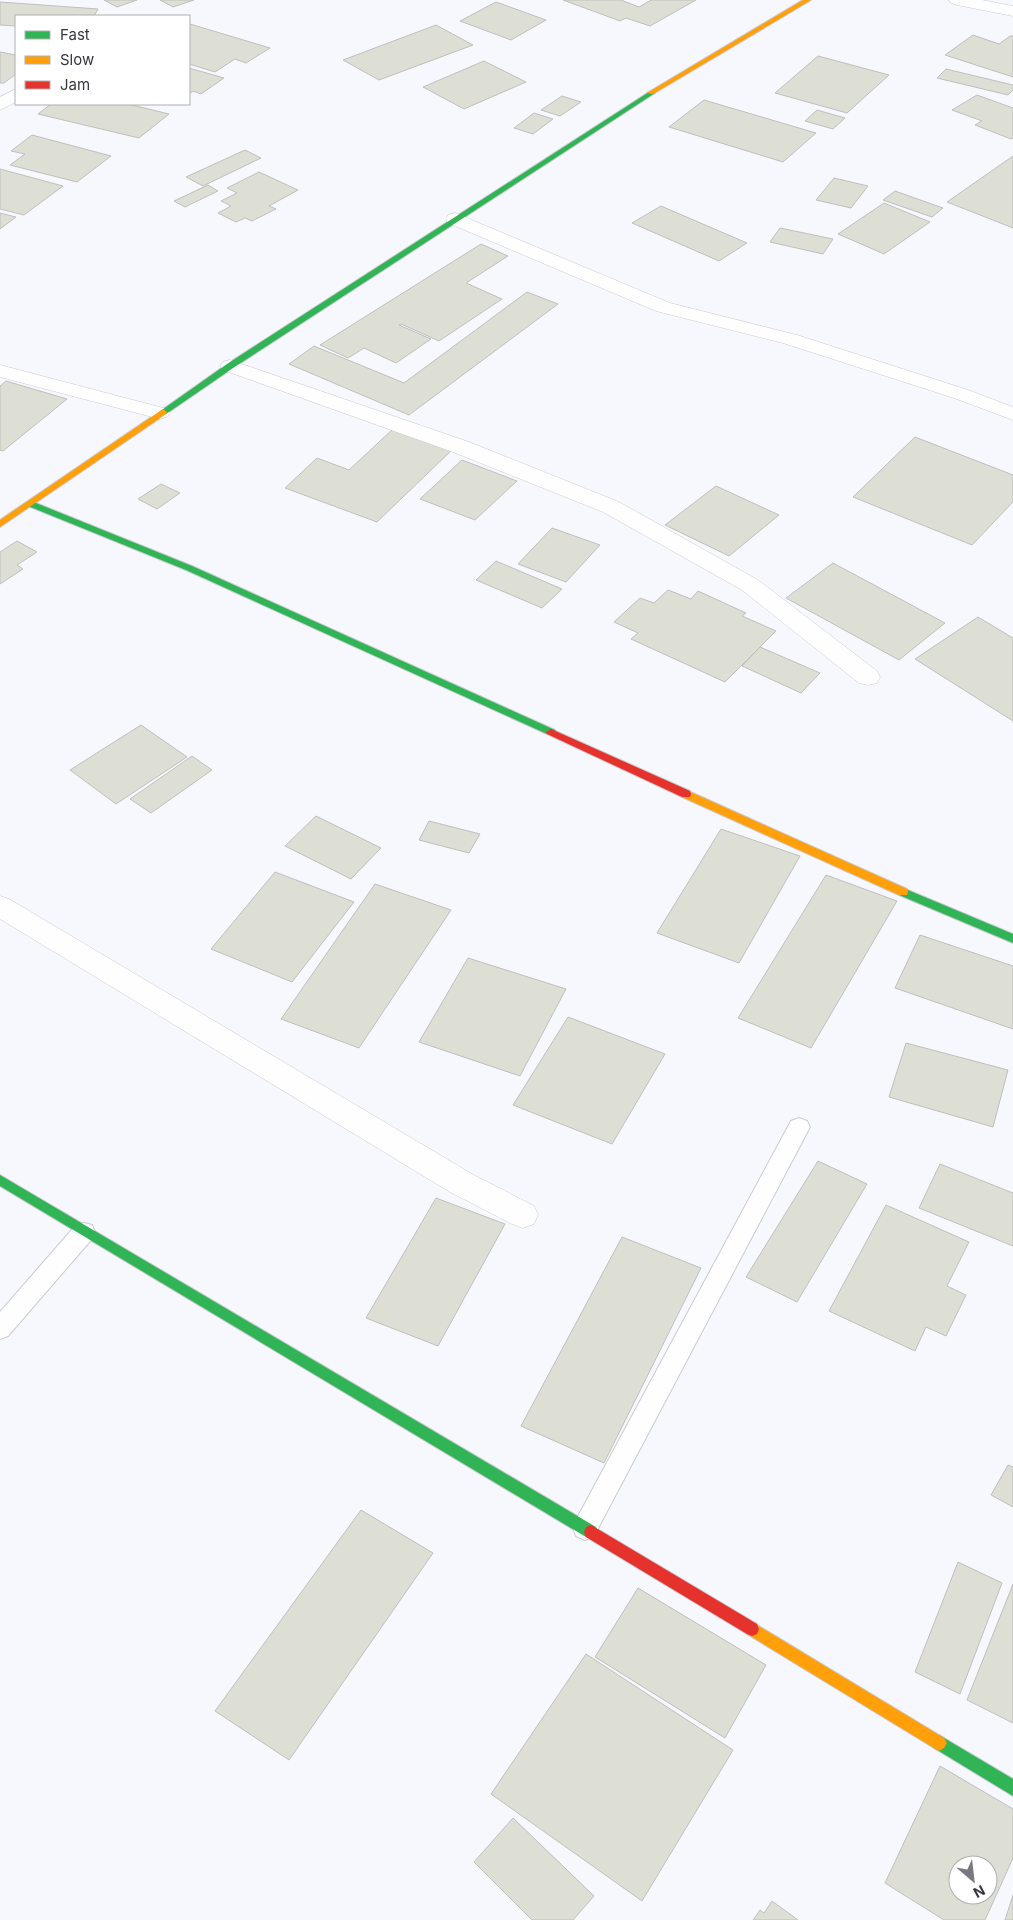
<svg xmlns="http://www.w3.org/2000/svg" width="1013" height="1920" viewBox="0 0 1013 1920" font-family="Inter,sans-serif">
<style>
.building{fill:#dedfd4;stroke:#bebfbe;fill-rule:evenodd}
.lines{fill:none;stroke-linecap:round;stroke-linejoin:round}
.lane-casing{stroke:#cacbd0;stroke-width:2}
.street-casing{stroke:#cacbd0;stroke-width:1}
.fast-casing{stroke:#cacbd0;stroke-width:2}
.slow-casing{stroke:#cacbd0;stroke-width:2}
.jam-casing{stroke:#cacbd0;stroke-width:2}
.lane{fill:#fefeff;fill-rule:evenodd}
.street{fill:#fefeff;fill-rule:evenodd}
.fast{fill:#30b455;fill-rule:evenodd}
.slow{fill:#ff9f0a;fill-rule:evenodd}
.jam{fill:#e5322d;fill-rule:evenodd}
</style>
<rect width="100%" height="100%" fill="#f7f8fd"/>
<!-- building -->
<path class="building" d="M104 0H137L117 7Z
M160 0H194L173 7Z
M563 0H621L639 7 651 0H696L650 26 626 18 620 21Z
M0 2 98 9 94 16H16V26L0 25Z
M496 2 546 20 511 40 460 21Z
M190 24 270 48 246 63 235 59 215 72 189 64V25Z
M436 25 473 45 379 80 343 60Z
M973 35 999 44 1010 36H1013V77L945 55Z
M0 52 16 55V74L4 83H0Z
M818 56 889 75 847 113 775 93Z
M484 61 526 82 464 109 423 87Z
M189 68 224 78 201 94 193 91 189 94Z
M946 69 1013 85V90L1008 95 937 78Z
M977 95 1013 108V138L1011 139 975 125 982 121 952 110Z
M562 96 581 102 560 116 541 110Z
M704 100 816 133 783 162 669 127Z
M51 104H128L169 114 139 138 38 114Z
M817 110 845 118 833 129 805 121Z
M534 113 553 119 533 134 514 128Z
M32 135 111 156 77 182 10 165 25 154 11 151Z
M245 150 261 158 203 186 186 177Z
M1013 156V228L947 202Z
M0 169 63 186 24 215 0 209Z
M259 172 298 190 269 206 276 209 252 221 245 218 236 222 218 213 231 206 221 201 237 193 227 188Z
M834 178 868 186 851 208 816 200Z
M208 185 218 191 185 207 174 201Z
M895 191 943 208 932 217 883 200Z
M884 203 930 222 884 254 838 234Z
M661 206 747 243 719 261 632 223Z
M0 213 16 217 0 229Z
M780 228 833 239 823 254 770 242Z
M481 244 508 256 466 283 502 299 439 341 401 324 399 325 431 339 396 363 364 348 348 358 320 345Z
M527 292 558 304 409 415 289 364 314 346 404 383Z
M6 381 67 399 3 451 0 450V386Z
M393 429 453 449 377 522 285 488 317 458 349 470Z
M915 437 1013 475V502L972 545 853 497Z
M462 460 517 481 475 520 420 499Z
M161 484 180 493 157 509 138 499Z
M716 486 779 515 729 556 665 525Z
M552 528 600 545 566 582 518 564Z
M17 541 37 552 17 565 23 569 0 584V552Z
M496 561 562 589 542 608 476 580Z
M833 563 945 623 899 660 786 598Z
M668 590 691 599 698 591 746 613 742 616 776 631 725 682 631 639 638 633 614 622 640 598 654 603Z
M978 617 1013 638V721L915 659Z
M760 647 820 673 801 693 742 666Z
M141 725 187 757 116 804 70 770Z
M192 756 212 770 151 813 130 799Z
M316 816 381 848 351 879 285 846Z
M429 821 480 834 469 853 419 840Z
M721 829 800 856 739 963 657 933Z
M275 872 354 902 292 982 211 949Z
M826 875 897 901 811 1048 738 1018Z
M375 884 451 910 359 1048 281 1019Z
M920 935 1013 966V1029L895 988Z
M468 958 566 989 520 1076 419 1042Z
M568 1017 665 1054 612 1144 513 1105Z
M906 1043 1008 1070 993 1127 889 1097Z
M818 1161 867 1184 797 1302 746 1277Z
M940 1164 1013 1193V1246L919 1208Z
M436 1198 505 1224 438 1346 366 1318Z
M886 1205 969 1242 947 1286 966 1295 946 1336 926 1327 915 1351 829 1311Z
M622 1237 701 1268 604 1463 521 1426Z
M1008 1465 1013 1467V1507L991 1495Z
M361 1510 433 1553 289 1760 215 1711Z
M958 1562 1002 1583 960 1694 915 1672Z
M1013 1584V1723L967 1700Z
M638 1588 766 1665 725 1738 595 1657Z
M586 1654 733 1750 642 1901 491 1794Z
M940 1766 1013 1809V1858L985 1920H944L885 1883ZM958 1865H988V1895H958Z
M513 1818 594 1896 573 1920H532L474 1862Z
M1013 1895V1920H1005Z
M772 1901 798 1920H753L760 1910 764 1913Z"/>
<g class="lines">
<defs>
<path id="lane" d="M799 1118 807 1121 810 1127 594 1536 585 1540 576 1536 573 1528 576 1520 791 1121Z
M84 1223 92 1225 95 1232 92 1239 8 1336 0 1339V1312L76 1225Z"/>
<path id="street" d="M949 0H982L1013 6V16L957 5 951 3Z
M16 89V102L0 110V97Z
M455 213 670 303 797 335 968 390 1013 407V420L954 398 783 343 656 311 448 223 446 219 448 215Z
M230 360 469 442 619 502 758 580 877 671 880 677 877 683 868 685 859 683 742 590 603 512 453 452 223 370 220 366 223 362Z
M0 365 167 409 170 413 167 417 160 419 0 377Z
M0 896 9 899 472 1174 534 1206 538 1215 534 1224 523 1228 512 1224 450 1192 0 919Z"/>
<path id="fast" d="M649 92 655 93 233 368 166 414H160L159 412 227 364Z
M31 501 192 566 555 730 556 732 555 734H547L186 570 28 506V502Z
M903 888 1013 934V943L899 895 898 892Z
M0 1175 596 1527 598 1532 596 1537 591 1539 586 1537 0 1186Z
M939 1735 1013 1779V1796L934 1748 931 1743 934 1738Z"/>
<path id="slow" d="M803 0H811L653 94 647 93Z
M163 409 167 412 166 414 0 527V520Z
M686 790 907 889 908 892 907 895H899L682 797 681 794 682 791Z
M752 1622 944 1738 947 1743 944 1748 939 1751 934 1748 747 1634 745 1629 747 1624Z"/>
<path id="jam" d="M551 729 690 791 691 794 690 797H682L547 734 546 732Z
M591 1525 757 1624 759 1629 757 1634 752 1636 747 1634 586 1537 584 1532 586 1527Z"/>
</defs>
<!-- lane casing -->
<use href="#lane" class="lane-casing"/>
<!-- street casing -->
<use href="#street" class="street-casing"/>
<!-- fast casing -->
<use href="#fast" class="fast-casing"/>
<!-- slow casing -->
<use href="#slow" class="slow-casing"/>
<!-- jam casing -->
<use href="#jam" class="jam-casing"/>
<!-- lane -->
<use href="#lane" class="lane"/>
<!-- street -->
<use href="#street" class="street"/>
<!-- fast -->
<use href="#fast" class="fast"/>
<!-- slow -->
<use href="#slow" class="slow"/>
<!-- jam -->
<use href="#jam" class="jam"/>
</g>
<!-- legend -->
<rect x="15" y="15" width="175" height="90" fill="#ffffff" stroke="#aeafb2"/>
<rect x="25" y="31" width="25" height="8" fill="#30b455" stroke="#aeafb2"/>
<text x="60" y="40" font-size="15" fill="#35363e">Fast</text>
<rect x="25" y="56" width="25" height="8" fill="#ff9f0a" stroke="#aeafb2"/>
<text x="60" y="65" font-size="15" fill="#35363e">Slow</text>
<rect x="25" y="81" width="25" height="8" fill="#e5322d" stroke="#aeafb2"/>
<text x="60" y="90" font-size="15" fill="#35363e">Jam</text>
<!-- north arrow -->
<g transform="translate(973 1880) rotate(152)"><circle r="24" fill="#ffffff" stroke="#aeafb2"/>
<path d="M0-4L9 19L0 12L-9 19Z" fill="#797a81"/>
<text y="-8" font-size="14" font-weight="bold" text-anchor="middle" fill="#35363e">N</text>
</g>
</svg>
